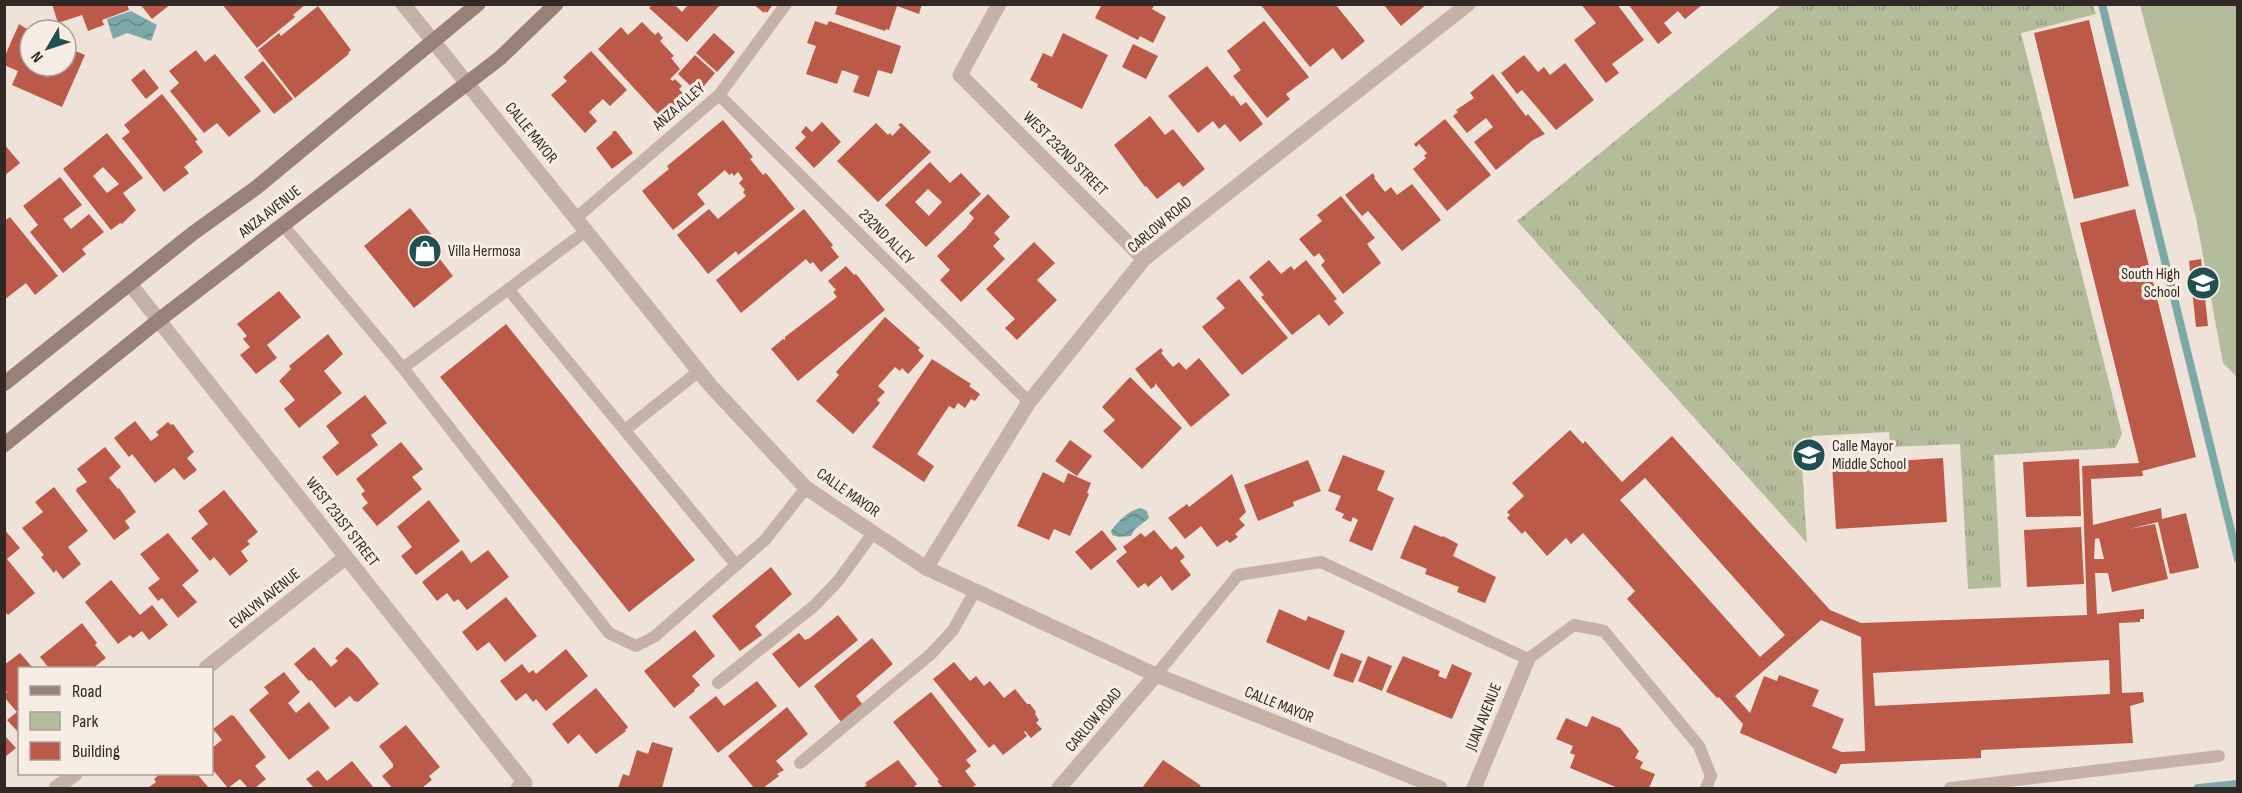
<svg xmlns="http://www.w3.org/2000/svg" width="2242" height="793" viewBox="0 0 2242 793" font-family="'Sofia Sans Condensed',sans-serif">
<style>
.grass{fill:url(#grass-tufts)}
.park{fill:#b4bc9b}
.water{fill:url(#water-waves)}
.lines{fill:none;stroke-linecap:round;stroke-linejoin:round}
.stream{stroke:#7aa9a7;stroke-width:8}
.building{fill:#bc5a4a;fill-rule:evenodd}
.service{stroke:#c6b1a6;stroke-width:12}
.minor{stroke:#c6b1a6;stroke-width:15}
.tertiary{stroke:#c6b1a6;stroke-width:15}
.secondary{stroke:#998178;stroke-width:15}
.labels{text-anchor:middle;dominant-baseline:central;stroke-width:6;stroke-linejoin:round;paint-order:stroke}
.street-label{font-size:16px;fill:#322926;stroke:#f7ede5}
.poi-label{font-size:16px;fill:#322926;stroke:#f7ede5;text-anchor:start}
</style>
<defs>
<pattern id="grass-tufts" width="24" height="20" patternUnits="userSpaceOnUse" patternTransform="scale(1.5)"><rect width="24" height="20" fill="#b4bc9b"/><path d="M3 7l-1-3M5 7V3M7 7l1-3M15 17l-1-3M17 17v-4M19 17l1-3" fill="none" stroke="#93997e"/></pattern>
<pattern id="water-waves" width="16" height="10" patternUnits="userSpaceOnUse" patternTransform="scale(1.5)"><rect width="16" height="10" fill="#7aa9a7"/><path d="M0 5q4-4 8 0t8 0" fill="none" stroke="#658a88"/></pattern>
</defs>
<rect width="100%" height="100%" fill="#efe2d9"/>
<!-- grass -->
<path class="grass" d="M1783 4 2093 5 2096 14 2021 33 2122 434 2115 448 1994 455 2001 587 1968 589 1960 444 1890 447 1889 432 1812 436 1813 450 1801 451 1807 543 1517 221Z"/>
<!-- park -->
<path class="park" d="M2140 5H2237V377L2223 363 2196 218Z"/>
<!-- water -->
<path class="water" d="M131 11 157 25 151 41 127 33 113 39 107 19Z
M1141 508 1147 511 1149 518 1134 530 1131 536 1119 537 1112 535 1111 531C1118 521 1129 510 1141 508Z"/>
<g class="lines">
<!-- stream -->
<path class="stream" d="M2102 4 2238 559
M2198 788 2238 784"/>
</g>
<!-- building -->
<path class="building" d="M52 4H127L129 10 102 20 104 25 88 31 82 15 58 23Z
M140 4H171L152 19Z
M222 4H306L293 15 295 17 257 48Z
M649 4H674L682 12 689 4H721L687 42 649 8 651 6Z
M753 4H773L767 13 765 11 764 13Z
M838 4H922L919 14 897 6 889 30 886 29 885 31 835 14Z
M1102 4H1155L1152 9 1166 17 1153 43 1140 36 1138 40 1095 18Z
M1260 4H1335L1365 41 1342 60 1333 48 1310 67Z
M1383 4H1427L1401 26Z
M1581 4H1617L1644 40 1612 64 1619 73 1606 83 1574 40 1596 23Z
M1628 4H1703L1685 19 1678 11 1664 23 1672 33 1658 44Z
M318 6 351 50 348 53 349 54 295 98 258 50 279 33 281 36Z
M2089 20 2129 186 2074 199 2034 33Z
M815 21 827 25 829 21 901 46 892 74 878 70 869 97 853 92 859 76 842 70 837 84 806 74 816 46 807 43Z
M1264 21 1309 77 1286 94 1290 99 1267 118 1233 76 1241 70 1227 51Z
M642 22 655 35 658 32 663 38 660 41 674 56 671 58 680 69 670 79 673 81 675 79 682 86 679 89 691 102 667 124 598 49 621 27 628 35Z
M19 24 30 31 29 69 47 77 51 66H66V47L85 55 62 107 12 85 18 71 4 65V58Z
M714 33 735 52 717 72 696 53Z
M1063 33 1108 55 1082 109 1037 87 1038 84 1030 80 1043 53 1052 57Z
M1133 44 1158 56 1146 79 1122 67Z
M196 50 205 62 215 54 261 111 229 137 217 123 204 133 170 91 179 83 169 71Z
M591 51 627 90 610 106 603 99 589 112 597 121 585 133 551 95 567 81 563 77Z
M695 55 715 73 698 93 678 74Z
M1524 55 1538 72 1544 67 1550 75 1565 63 1594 100 1556 130 1522 90 1517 94 1501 73Z
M263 61 293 99 274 114 244 77Z
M1207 66 1232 97 1233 95 1241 106 1246 102 1263 124 1240 142 1225 124 1219 129 1213 121 1198 133 1168 96Z
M144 69 159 88 146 99 131 80Z
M1493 74 1526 116 1528 114 1545 134 1533 140 1496 170 1474 142 1493 127 1486 118 1467 133 1453 116 1458 112 1456 110 1474 98 1470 93Z
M162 94 198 140 195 141 203 152 184 167 189 173 164 192 122 138 130 132 124 125Z
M1150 116 1165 135 1173 129 1205 169 1183 187 1179 182 1157 199 1146 186 1145 187 1114 145Z
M1445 119 1491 175 1447 211 1413 169 1426 158 1424 156 1427 153 1419 144 1416 147 1414 144Z
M723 120 753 157 750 159 763 175 766 173 795 209 738 255 736 251 708 274 677 235 709 209 718 219 746 196 743 192 745 190 739 183 743 179 738 172 734 176 732 173 729 175 725 170 697 194 705 204 673 230 642 191 669 169 667 166Z
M822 122 841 142 814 168 795 148 806 137 801 132 806 126 812 132Z
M876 123 888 135 890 133 892 136 901 127 898 125 901 123 931 152 878 202 837 161Z
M613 131H616L633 153 612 169 596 148 612 134Z
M107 133 143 178 123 193 136 210 122 224 120 223 111 230 63 169ZM103 167 119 184 107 193 93 176Z
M4 144 20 163 4 176Z
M930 162 950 183 961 173 981 194 926 247 885 205ZM928 189 942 202 929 216 915 202Z
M1373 173 1375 177 1374 178 1385 192 1391 187 1397 195 1412 184 1441 220 1402 251 1368 211 1362 216 1345 195Z
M60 177 82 205 63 219 71 229 89 214 104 232 82 249 86 254 63 273 30 232 38 225 23 206Z
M988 194 1010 217 994 233 1000 239 993 246 1005 259 961 302 940 280 950 270 937 256 966 228 974 218 969 213Z
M1341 196 1375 238 1367 244 1381 263 1343 294 1321 265 1325 261 1319 253 1314 257 1299 239 1322 221 1317 215Z
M410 208 431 234 427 238 438 252 436 254 453 276 414 308 364 246Z
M804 209 833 245 831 247 839 257 821 272 813 262 810 264 806 259 741 313 716 280Z
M2135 209 2196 457 2142 471 2143 476 2091 479 2093 525 2161 508 2162 519 2186 513 2199 568 2170 574 2158 522 2129 529 2155 524 2168 579 2112 592 2108 573H2095L2097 614 2144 609V619H2140V622L2119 623 2122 693 2143 692 2144 702 2130 706 2133 743 1981 750V758L1841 764 1836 774 1740 733 1743 724 1719 697 1717 698 1627 599 1635 591 1583 533 1571 544 1566 538 1547 556 1525 531 1522 534 1507 518 1510 515 1507 512 1524 496 1512 483 1570 430 1583 444 1585 441 1622 482 1672 436 1830 610 1861 623 2087 615 2082 466 2139 463 2080 223ZM1645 478 1785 635 1760 657 1620 500ZM2099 538 2104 559H2094L2095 539ZM1821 620 1861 637 1865 751 1842 752 1832 748 1844 719 1812 706 1819 690 1779 675 1777 681 1764 676 1750 713 1735 696ZM2109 660 2110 694 1875 706 1873 673Z
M10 217 58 276 35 295 26 283 4 300V221Z
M1034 242 1055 263 1037 280 1057 300 1017 340 1005 328 1015 319 986 289Z
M2201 259 2208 326 2196 327 2189 261Z
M1269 260 1281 274 1291 266 1294 270 1306 260 1337 299 1334 301 1344 313 1329 326 1319 314 1292 335 1261 297 1264 295 1249 277Z
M846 266 854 275 856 274 885 310 798 381 771 349 783 339 785 340V337L837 297 833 292 836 290 828 281Z
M1239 279 1288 338 1242 375 1202 327 1225 308 1216 298Z
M279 291 301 317 267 345 277 358 256 374 240 355 250 347 243 339 247 336 237 324Z
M885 317 920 348 918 350 924 356 908 374 902 368 900 371 895 367 878 386 885 392 877 400 880 403 853 434 816 401 839 375 836 372Z
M506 324 695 560 629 612 440 377Z
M328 334 343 354 324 371 342 393 299 428 284 409 295 400 279 381 291 369 289 366Z
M1161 348 1163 351 1161 353 1173 367 1179 362 1186 370 1199 358 1230 395 1191 427 1155 383V386L1151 389 1135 369Z
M932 359 971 384 969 386 980 394 975 401 971 399 965 408 958 403 954 409 949 406 917 454 934 466 924 482 872 447Z
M1130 377 1182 428 1142 469 1103 431 1115 420 1102 407Z
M365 395 387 423 371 435 378 445 337 476 322 457 339 443 326 426Z
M135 421 151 441 159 435 156 432 168 422 171 425 173 424 194 452 187 458 197 470 184 480 174 468 155 483 132 454 129 457 114 438Z
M1070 440 1092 456 1077 476 1055 461Z
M401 442 423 469 412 477 422 489 377 526 362 508 368 503 361 494 365 491 356 479Z
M105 447 121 467 109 478 118 489 119 488 136 512 125 521 130 528 114 540 76 491 77 488 87 482 77 469Z
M1343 455 1385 471 1377 490 1394 498 1372 551 1349 541 1358 520 1353 517 1351 522 1342 518 1344 514 1335 510 1341 496 1328 491Z
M1943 458 1947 522 1836 529 1832 465Z
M2079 459 2081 516 2026 517 2023 462Z
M1308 460 1321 491 1293 502 1294 506 1258 521 1244 485Z
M1043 472 1064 483 1068 473 1091 483 1087 493 1089 494 1070 536 1054 529 1049 540 1017 526Z
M1232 474 1246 512 1239 519 1245 525 1235 534 1238 537 1230 543 1227 540 1217 547 1201 526 1185 539 1168 518 1187 504 1189 507Z
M54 487 88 531 68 547 81 564 63 579 56 570 54 573 41 557 44 555 22 528 43 512 35 502Z
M224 490 258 532 247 541 250 544 241 551 248 561 230 576 214 557 210 561 191 538 208 524 198 511Z
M429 500 460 541 416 575 401 556 412 547 397 527Z
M1414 525 1442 537 1443 536 1458 544 1453 556 1496 577 1485 603 1457 592 1459 587 1425 574 1427 569 1400 558Z
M2081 527 2084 584 2027 587 2024 530Z
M4 529 20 548 7 559 35 593 8 615 4 611Z
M1102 530 1117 549 1091 570 1075 552Z
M1154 530 1171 550 1176 546 1185 557 1180 561 1191 575 1172 591 1161 576 1148 587 1145 583 1138 588 1116 561 1127 552 1123 547 1141 533 1145 537Z
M168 533 199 571 182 585 197 602 178 618 162 598 158 601 148 588 160 579 140 554Z
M462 550 471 563 488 550 509 577 467 610 458 599 454 602 447 593 437 601 422 582Z
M771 567 792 594 755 626 762 635 740 651 712 616Z
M111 580 140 615 152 605 168 625 149 640 142 631 133 638 130 635 118 644 85 602Z
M506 597 537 636 505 662 489 642 477 651 462 632Z
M1279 609 1306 621 1308 616 1345 631 1329 670 1266 642Z
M838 615 858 640 799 688 772 654 799 633 805 640 810 638Z
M82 623 97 643 95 645 106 658 93 668H49L40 657Z
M695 630 715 656 692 676 700 685 694 690 695 691 674 708 644 671Z
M872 638 893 664 856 696 863 705 841 722 814 686Z
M314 647 331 667 338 661 335 658 347 647 357 656 379 684 358 702 354 701 350 696 335 708 311 680 309 681 294 664Z
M566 649 588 676 546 711 536 699 533 702 526 693 516 701 500 681 522 664 529 673 533 670 536 674Z
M20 653 33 668H20V734L7 720 17 712 4 697 7 692 4 689V665Z
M1341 653 1362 661 1353 683 1333 676Z
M1368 656 1392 666 1382 691 1358 681Z
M1403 656 1440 671 1438 676 1446 679 1452 664 1472 673 1452 719 1386 692Z
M954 662 970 681 976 676 984 686 990 681 1004 698 1015 689 1027 704H1030L1036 712 1035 714 1039 720 1036 723 1042 729 1031 738 1025 731 1024 732 1027 736 1003 755 994 744 989 748 933 679Z
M284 672 300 692 288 703 296 713 309 702 330 728 289 760 249 710 269 693 264 687Z
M757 681 777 706 718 753 689 717 716 696 724 706Z
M596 688 628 727 625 730 626 731 596 754 579 734 568 744 552 724Z
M931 692 977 751 966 760 971 766 965 771 976 785 971 788H943L937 781 939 780 893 722Z
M787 707 808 734 776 761 784 770 777 774 779 776 763 788H754L728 756Z
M231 715 234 716 266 757 255 766 266 779 255 788H248L240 779 228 788 212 769V748L222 740 213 729Z
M1592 716 1620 728 1639 751 1635 758 1643 762 1640 768 1655 774 1649 788H1618L1570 768 1575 755 1570 753 1573 746 1556 739 1566 718 1587 727Z
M406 725 440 767 429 776 432 780 423 787 424 788H392L382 776 393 767V764L379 746Z
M4 735 16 748 4 758Z
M652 742 673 748 662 788H618L623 774 629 776 637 750 648 754Z
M898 760 917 784 914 787 915 788H863L867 785 865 783Z
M1163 760 1200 785 1201 788H1142Z
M352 761 374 788H314L306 779 318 770 327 781Z
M160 774H197L209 788H148L156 782 154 779Z"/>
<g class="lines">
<!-- service -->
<path class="service" d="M719 95 1029 402
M576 218 719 95 786 4
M283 225 403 368
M586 231 403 368 609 633 636 646 654 637 765 540 806 488
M508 289 736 565
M625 430 699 371
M1156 675 1238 575 1321 562 1528 659 1574 625 1604 631 1699 746 1711 776 1706 788
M718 683 814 606 838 581 873 533
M800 763 931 654 953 630 975 591
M1950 788 2219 756"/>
<!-- minor -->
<path class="minor" d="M403 4 433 41
M999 4 960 75 1144 259
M130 284 525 783 518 788
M926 568 1029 402 1144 259 1468 4
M206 668 346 557
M56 788 75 774
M1059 788 1156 675
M1474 788 1528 659"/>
<!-- tertiary -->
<path class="tertiary" d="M433 41 710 385 806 488 926 568 1156 675 1440 788"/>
<!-- secondary -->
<path class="secondary" d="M4 384 192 234 257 187 478 4
M4 445 159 320 500 58 556 4"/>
</g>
<!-- icons -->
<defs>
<symbol id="shop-disc" viewBox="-11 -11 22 22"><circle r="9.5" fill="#20504f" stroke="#f7ede5"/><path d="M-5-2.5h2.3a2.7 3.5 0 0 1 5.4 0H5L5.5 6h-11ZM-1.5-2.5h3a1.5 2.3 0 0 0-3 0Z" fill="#fff"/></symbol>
<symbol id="school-disc" viewBox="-11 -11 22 22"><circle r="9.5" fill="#20504f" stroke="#f7ede5"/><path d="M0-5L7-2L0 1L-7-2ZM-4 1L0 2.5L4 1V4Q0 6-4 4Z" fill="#fff"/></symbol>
</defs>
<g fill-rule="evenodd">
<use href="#shop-disc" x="406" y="232" width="38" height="38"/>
<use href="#school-disc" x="2184" y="264" width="38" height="38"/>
<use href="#school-disc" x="1790" y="436" width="38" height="38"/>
</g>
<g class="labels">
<!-- street labels -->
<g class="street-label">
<text transform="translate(679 107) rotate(-41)">ANZA ALLEY</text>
<text transform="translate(531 133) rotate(51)">CALLE MAYOR</text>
<text transform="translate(1065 154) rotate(45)">WEST 232ND STREET</text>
<text transform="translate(270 212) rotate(-38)">ANZA AVENUE</text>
<text transform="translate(1160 225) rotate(-40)">CARLOW ROAD</text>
<text transform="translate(886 237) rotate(45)">232ND ALLEY</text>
<text transform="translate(848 493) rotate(35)">CALLE MAYOR</text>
<text transform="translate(342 522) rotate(52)">WEST 231ST STREET</text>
<text transform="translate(265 599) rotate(-39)">EVALYN AVENUE</text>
<text transform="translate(1279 705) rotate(22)">CALLE MAYOR</text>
<text transform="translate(1484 717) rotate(-68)">JUAN AVENUE</text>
<text transform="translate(1094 720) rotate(-50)">CARLOW ROAD</text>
</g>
<!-- poi labels -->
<g class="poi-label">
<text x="448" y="251">Villa Hermosa</text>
<text x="2180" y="274" text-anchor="end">South High<tspan x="2180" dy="18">School</tspan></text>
<text x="1832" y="446">Calle Mayor<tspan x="1832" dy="18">Middle School</tspan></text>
</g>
</g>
<!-- border -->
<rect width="2242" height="793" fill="none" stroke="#322926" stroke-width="12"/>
<!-- legend -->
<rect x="18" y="667" width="195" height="108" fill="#f7ede5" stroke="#a89f99" stroke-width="1.5"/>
<rect x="30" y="686" width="30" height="9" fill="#998178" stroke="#a89f99" stroke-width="1.5"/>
<text x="72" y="697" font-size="18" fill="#322926">Road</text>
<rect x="30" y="712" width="30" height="18" fill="#b4bc9b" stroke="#a89f99" stroke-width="1.5"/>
<text x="72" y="727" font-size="18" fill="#322926">Park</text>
<rect x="30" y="742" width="30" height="18" fill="#bc5a4a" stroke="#a89f99" stroke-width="1.5"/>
<text x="72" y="757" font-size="18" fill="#322926">Building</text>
<!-- north arrow -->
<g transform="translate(48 48) rotate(231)"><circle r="28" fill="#f7ede5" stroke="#a89f99" stroke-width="1.5"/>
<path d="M0-4.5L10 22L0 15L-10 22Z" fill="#20504f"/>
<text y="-9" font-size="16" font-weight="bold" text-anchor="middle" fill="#322926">N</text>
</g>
</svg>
